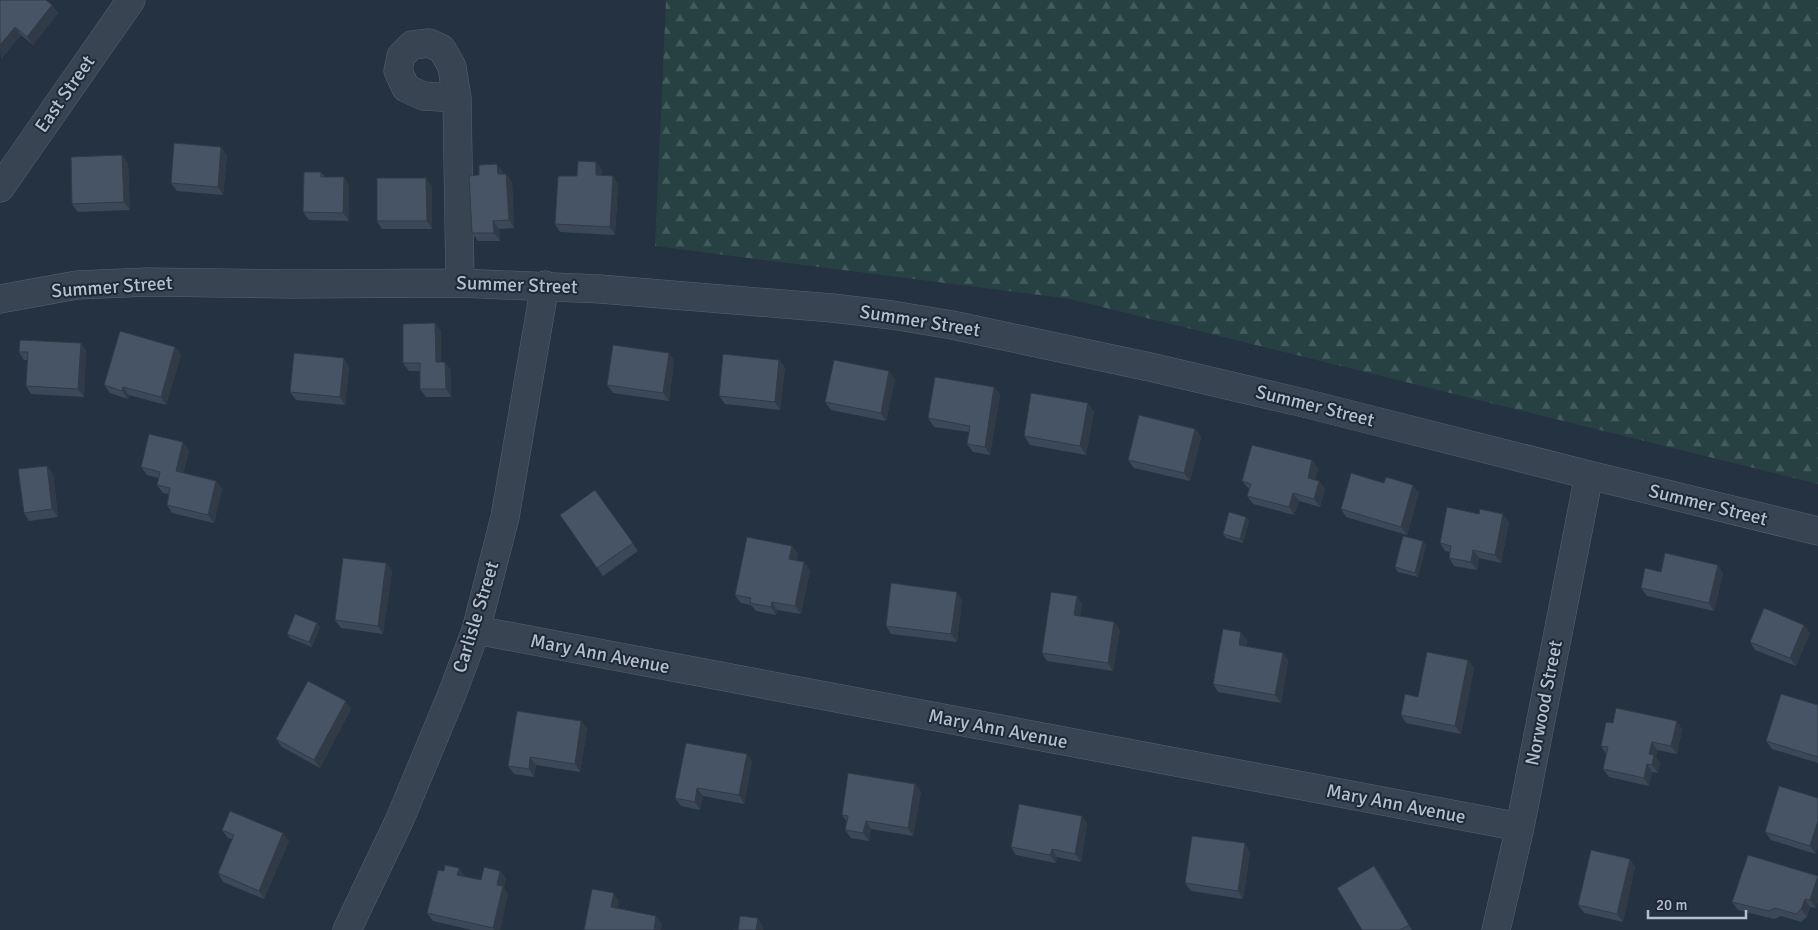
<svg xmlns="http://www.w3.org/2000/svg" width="1818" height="930" viewBox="0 0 1818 930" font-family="Signika,sans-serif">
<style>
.forest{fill:url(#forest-firs)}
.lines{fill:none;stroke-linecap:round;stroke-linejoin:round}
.minor-casing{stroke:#57626f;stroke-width:29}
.minor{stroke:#394452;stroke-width:28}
.wall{fill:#3c4858}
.shaded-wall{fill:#313b47}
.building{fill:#465466;stroke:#313b47}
.labels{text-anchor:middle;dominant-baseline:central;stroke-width:4;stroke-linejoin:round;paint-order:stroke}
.street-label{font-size:19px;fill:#b6bfcc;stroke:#1e2937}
</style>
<defs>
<pattern id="forest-firs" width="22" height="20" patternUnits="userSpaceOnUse" patternTransform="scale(1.25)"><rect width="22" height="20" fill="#274143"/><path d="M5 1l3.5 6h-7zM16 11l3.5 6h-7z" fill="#445b5d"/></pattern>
</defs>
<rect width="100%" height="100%" fill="#243242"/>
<!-- forest -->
<path class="forest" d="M666 0H1818V484L1070 299 655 246Z"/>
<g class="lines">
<defs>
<path id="minor" d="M457 98 423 96 406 88 398 71 401 56 412 45 429 43 442 49 452 67 457 98 460 283
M0 188 131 0
M0 299 77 285 148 282 291 284 460 283 600 289 832 308 892 315 952 325 1150 367 1304 403 1589 475 1818 531
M476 630 1520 827
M347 930 400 819 452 694 476 630 505 517 545 285
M1496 930 1520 827 1589 475"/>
</defs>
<!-- minor casing -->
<use href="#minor" class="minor-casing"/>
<!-- minor -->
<use href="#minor" class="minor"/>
</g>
<!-- wall -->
<path class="wall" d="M0 0 52 5 58 13 33 45 21 35 1 59Z
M122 155 128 163 130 210 78 212 72 204Z
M227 155 223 195 177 191 171 183Z
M596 162 602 170V176L618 184 615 235 560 232 555 224 577 176Z
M321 172 325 177H344L349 185V221L309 220 303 212Z
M503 172V174L512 182 514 228 499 229 500 241H478L472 233 479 175Z
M432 186V229H382L377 221Z
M441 331V362L451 370V397H426L420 389V371H409L403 363Z
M81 343 86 351 84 397 31 394 26 386 27 360H24L19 352Z
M175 347 181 355 166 405 129 395 128 399 110 393 104 385Z
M669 353 674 361 669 401 613 393 607 385Z
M779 360 785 368 780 410 725 404 719 396Z
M349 366 345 405 296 400 290 392Z
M895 379 886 421 831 410 825 402Z
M994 387 1000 395 990 455 973 452 967 444 969 432 934 427 928 418Z
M1094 411 1086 455 1030 445 1024 436Z
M1195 429 1201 437 1190 481 1134 468 1128 460Z
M189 450 183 473 216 481 222 489 214 523 172 513 167 505 169 494 163 493 157 485 159 478 147 475 141 467Z
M1312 460 1318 469 1315 480 1319 481 1325 489 1320 507 1299 501 1294 515 1253 504 1247 496 1249 489 1242 481Z
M47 466 53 474 58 517 29 521 24 513Z
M1384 483 1419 493 1407 535 1346 517 1341 509Z
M595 490 638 551 603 576 560 515Z
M1246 517 1249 521 1243 543 1226 538 1223 534Z
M1509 522 1501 563 1479 558 1477 570 1454 566 1449 558 1450 552 1445 551 1440 543Z
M1423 541 1426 545 1418 577 1398 572 1395 567Z
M792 546 798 554 796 561 804 562 810 570 801 614 777 610 776 615 756 611 751 605 741 603 735 595Z
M386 563 392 571 383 634 341 628 335 620Z
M1661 572 1723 573 1714 611 1647 596 1641 588Z
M1077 596 1082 604 1080 616 1114 622 1120 630 1113 671 1047 661 1042 653Z
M962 600 957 642 891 634 886 626Z
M317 623 320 627 312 647 290 638 287 634Z
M1810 633 1796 666 1755 650 1750 642Z
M1247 640 1246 646 1283 653 1288 661 1281 703 1218 692 1213 684Z
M1468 660 1474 668 1461 734 1406 723 1401 715 1418 697Z
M1818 705V763L1772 749 1766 741Z
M351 709 320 768 282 747 276 739Z
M581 721 587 729 580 772 536 765 534 777 514 774 508 766Z
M1613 723 1682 729 1677 754 1657 750 1656 757 1660 763 1658 773 1652 772 1649 786 1609 777 1603 769 1606 754 1601 746Z
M747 754 752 762 744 804 703 796 700 810 681 806 675 798Z
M915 784 921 792 913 836 871 829 869 841 851 838 845 830 847 822 842 815Z
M1779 786 1816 854 1771 840 1765 832Z
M1082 816 1087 824 1081 862 1057 857 1056 863 1016 855 1011 847Z
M222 830 289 841 264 899 223 882 218 873 232 839 228 838Z
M1250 852 1243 899 1191 891 1185 883Z
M1630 859 1635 867 1623 922 1584 913 1578 905Z
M1374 866 1380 874 1412 930H1362Z
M459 868 464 876 481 880 500 871 506 879 504 888 508 894 500 930H472L433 921 427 913 444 871Z
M1818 876V901L1816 908 1810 907 1807 917 1801 922 1781 916 1774 919 1738 910 1732 902Z"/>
<!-- shaded-wall -->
<path class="shaded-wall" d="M52 5 58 13 33 45 27 37Z
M15 27 21 35 1 59 0 45Z
M221 147 227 155 223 195 218 187Z
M122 155 128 163 130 210 124 202Z
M596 162 602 170 601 183 596 175Z
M497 164 503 172V182L498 174Z
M506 174 512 182 514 228 509 220Z
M613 176 618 184 615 235 610 227Z
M344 177 349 185V221L343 213Z
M426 178 432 186V229L427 221Z
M493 221 499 229 500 241 494 233Z
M435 323 441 331V370L436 362Z
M81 343 86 351 84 397 78 389Z
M175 347 181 355 166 405 161 397Z
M669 353 674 361 669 401 663 393Z
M344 358 349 366 345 405 340 397Z
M779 360 785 368 780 410 775 402Z
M445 362 451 370V397L446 389Z
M889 371 895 379 886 421 881 413Z
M123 387 129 395 128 399 122 391Z
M994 387 1000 395 990 455 985 447Z
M1088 403 1094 411 1086 455 1080 446Z
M1195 429 1201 437 1190 481 1184 473Z
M183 442 189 450 181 479 176 471Z
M1312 460 1318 469 1313 486 1308 478Z
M47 466 53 474 58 517 52 509Z
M216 481 222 489 214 523 208 515Z
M1319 481 1325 489 1320 507 1314 499Z
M1413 485 1419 493 1407 535 1401 527Z
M1293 493 1299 501 1294 515 1289 507Z
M1503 514 1509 522 1501 563 1495 555Z
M1246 517 1249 521 1243 543 1240 539Z
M1423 541 1426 545 1418 577 1415 573Z
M792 546 798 554 795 567 789 559Z
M1473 550 1479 558 1477 570 1471 562Z
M804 562 810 570 801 614 795 606Z
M386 563 392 571 383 634 378 626Z
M1718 565 1723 573 1714 611 1709 603Z
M957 592 962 600 957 642 951 634Z
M1077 596 1082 604 1079 623 1074 615Z
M772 602 777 610 776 615 771 607Z
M1114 622 1120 630 1113 671 1108 663Z
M317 623 320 627 312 647 309 642Z
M1804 625 1810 633 1796 666 1790 658Z
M1241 632 1247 640 1244 653 1239 645Z
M1283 653 1288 661 1281 703 1275 695Z
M1468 660 1474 668 1461 734 1455 726Z
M346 701 351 709 320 768 314 760Z
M581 721 587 729 580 772 575 764Z
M1677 721 1682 729 1677 754 1671 746Z
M1652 742 1657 750 1656 757 1660 763 1658 773 1652 765 1649 754Z
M747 754 752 762 744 804 739 795Z
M530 757 536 765 534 777 529 769Z
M1647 764 1652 772 1649 786 1644 778Z
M915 784 921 792 913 836 908 828Z
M697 788 703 796 700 810 695 802Z
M1082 816 1087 824 1081 862 1075 854Z
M866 821 871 829 869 841 863 833Z
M1818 821V847L1816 854 1810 846Z
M283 833 289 841 264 899 259 891Z
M1245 843 1250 852 1243 899 1238 891Z
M1052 849 1057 857 1056 863 1050 855Z
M1630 859 1635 867 1623 922 1617 914Z
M1374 866 1380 874 1412 930 1409 925Z
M459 868 464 876 457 875Z
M500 871 506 879 504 888 508 894 500 930H494L493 928 497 885Z
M1818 876V901L1816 908 1810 900Z
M614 893 619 901 617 915 611 907Z
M1805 899 1810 907 1807 917 1801 909Z
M656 916 662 924 661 930H654Z
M758 918 763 926V930H756Z"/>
<!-- building -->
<path class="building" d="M0 0H46L52 5 27 37 15 27 0 45Z
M174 143 221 147 218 187 171 183Z
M122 155 124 202 72 204 71 157Z
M578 161 596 162V175L613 176 610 227 555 224 558 176H577Z
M497 164 498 174H506L509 220 493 221 494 233H472L469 176 479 175V165Z
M304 172H321V177H344L343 213 303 212Z
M377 178H426L427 221H377Z
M435 323 436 362H445L446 389H420V363H403V324Z
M120 331 175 347 161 397 123 387 122 391 104 385Z
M20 340 81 343 78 389 26 386 28 352H19Z
M613 345 669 353 663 393 607 385Z
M294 353 344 358 340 397 290 392Z
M723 354 779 360 775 402 719 396Z
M834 360 889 371 881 413 825 402Z
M935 377 994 387 985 447 967 444 970 426 928 418Z
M1031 393 1088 403 1080 446 1024 436Z
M1139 415 1195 429 1184 473 1128 460Z
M149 434 183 442 176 471 216 481 208 515 167 505 170 488 157 485 160 472 141 467Z
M1252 445 1312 460 1308 478 1319 481 1314 499 1293 493 1289 507 1247 496 1251 484 1242 481Z
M47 466 52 509 24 513 18 469Z
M1351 473 1384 483 1386 477 1413 485 1401 527 1341 509Z
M595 490 633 543 597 568 560 515Z
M1447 507 1479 514 1480 509 1503 514 1495 555 1473 550 1471 562 1449 558 1451 546 1440 543Z
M1229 512 1246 517 1240 539 1223 534Z
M1403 536 1423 541 1415 573 1395 567Z
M747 537 792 546 789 559 804 562 795 606 772 602 771 607 750 603 751 598 735 595Z
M1665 553 1718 565 1709 603 1641 588 1645 568 1661 572Z
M343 558 386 563 378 626 335 620Z
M891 583 957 592 951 634 886 626Z
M1051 592 1077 596 1074 615 1114 622 1108 663 1042 653Z
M1764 608 1804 625 1790 658 1750 642Z
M295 614 317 623 309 642 287 634Z
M1223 629 1241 632 1239 645 1283 653 1275 695 1213 684Z
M1427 652 1468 660 1455 726 1401 715 1405 694 1418 697Z
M308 681 346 701 314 760 276 739Z
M1781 694 1818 705V757L1766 741Z
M1616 708 1677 721 1671 746 1652 742 1649 754 1654 755 1652 765 1647 764 1644 778 1603 769 1608 747 1601 746 1606 722 1613 723Z
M517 711 581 721 575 764 530 757 529 769 508 766Z
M686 743 747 754 739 795 697 788 695 802 675 798Z
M848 773 915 784 908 828 866 821 863 833 845 830 848 816 842 815Z
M1779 786 1818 798V821L1810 846 1765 832Z
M1019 804 1082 816 1075 854 1052 849 1050 855 1011 847Z
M230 811 283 833 259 891 218 873 234 835 222 830Z
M1192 836 1245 843 1238 891 1185 883Z
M1591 850 1630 859 1617 914 1578 905Z
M1748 855 1818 876 1810 900 1805 899 1801 909 1796 914 1775 908 1769 911 1732 902Z
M445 865 459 868 457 875 481 880 484 867 500 871 497 885 503 886 493 928 427 913 438 870 444 871Z
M1374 866 1409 925 1400 930H1362L1337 888Z
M592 889 614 893 611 907 656 916 654 930H584Z
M740 916 758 918 756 930H733H738Z"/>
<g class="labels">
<!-- street labels -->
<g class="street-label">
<text transform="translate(65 94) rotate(-55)">East Street</text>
<text transform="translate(517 285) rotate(2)">Summer Street</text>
<text transform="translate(112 287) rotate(-4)">Summer Street</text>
<text transform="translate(920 321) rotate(9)">Summer Street</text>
<text transform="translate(1315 406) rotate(14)">Summer Street</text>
<text transform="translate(1708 505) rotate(14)">Summer Street</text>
<text transform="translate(476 617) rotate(-73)">Carlisle Street</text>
<text transform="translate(600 654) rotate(11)">Mary Ann Avenue</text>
<text transform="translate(1544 703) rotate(-79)">Norwood Street</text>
<text transform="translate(998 729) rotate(11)">Mary Ann Avenue</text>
<text transform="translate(1396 804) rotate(11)">Mary Ann Avenue</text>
</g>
</g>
<!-- scale -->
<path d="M1648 910v8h98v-8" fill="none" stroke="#b6bfcc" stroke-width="2.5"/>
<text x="1656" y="910" font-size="15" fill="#b6bfcc" stroke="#1e2937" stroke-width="4" paint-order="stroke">20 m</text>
</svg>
